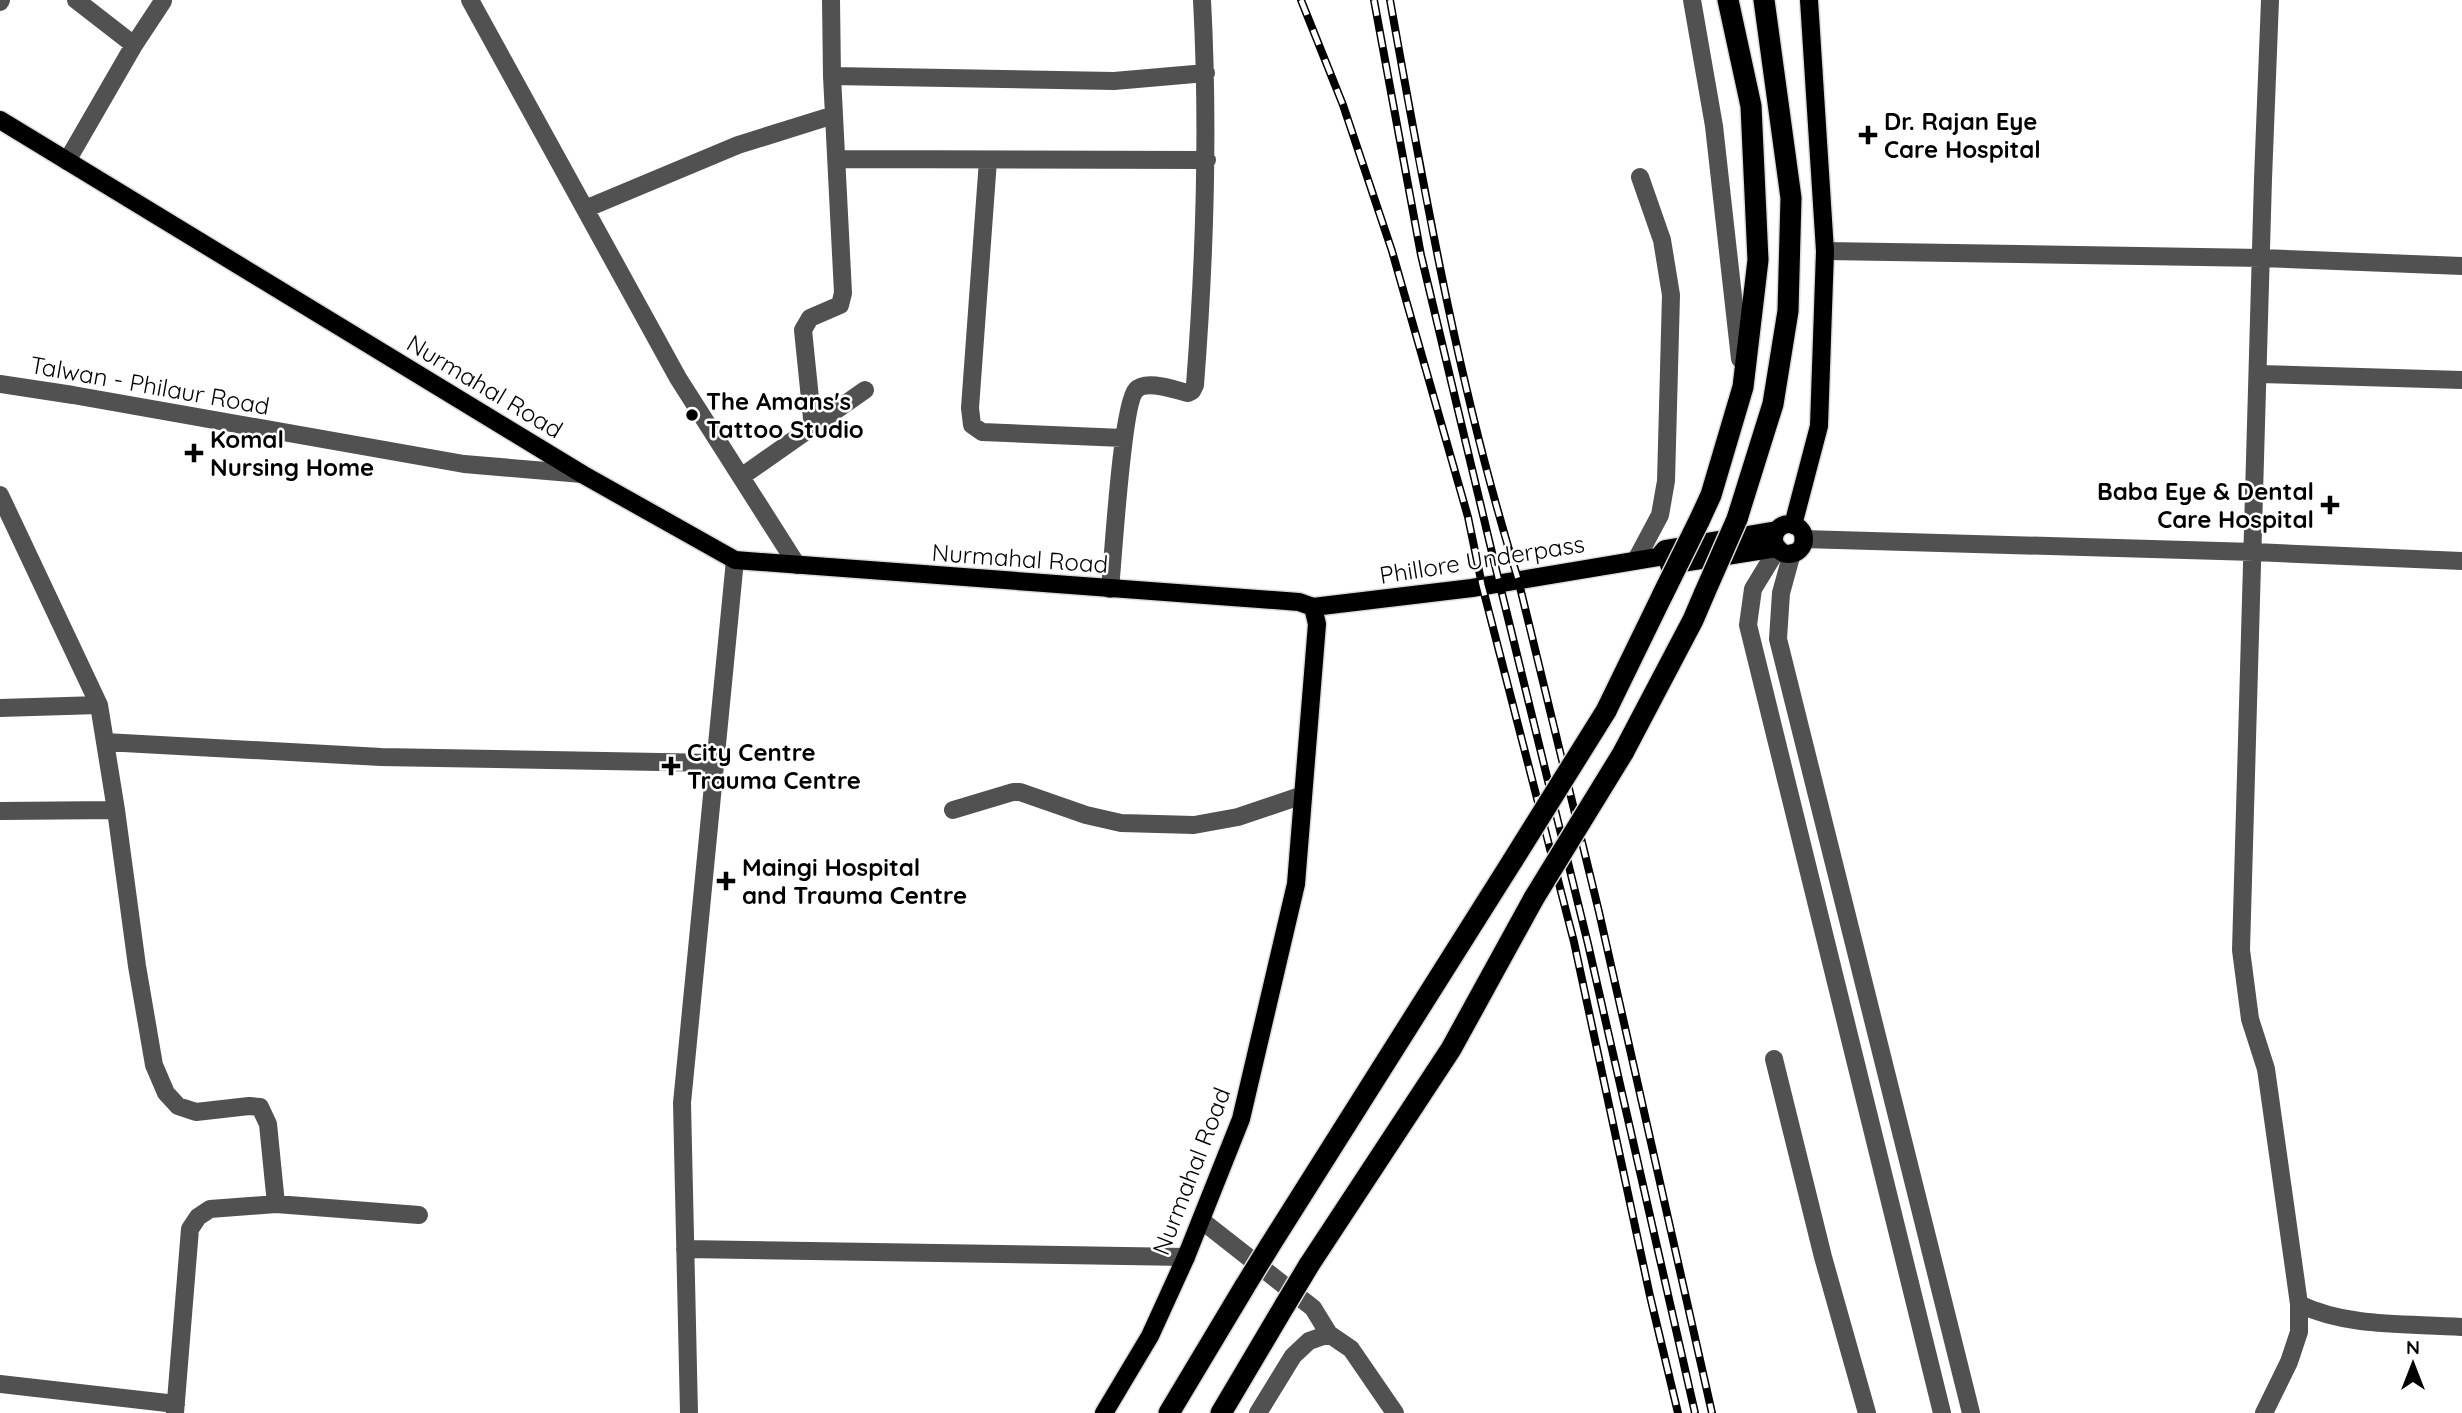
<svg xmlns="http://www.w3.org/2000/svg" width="2462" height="1413" viewBox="0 0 2462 1413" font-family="Quicksand,sans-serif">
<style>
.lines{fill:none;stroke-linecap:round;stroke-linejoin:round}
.major-casing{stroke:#dbdbdb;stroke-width:21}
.highway-casing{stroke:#dbdbdb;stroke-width:24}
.minor{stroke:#515151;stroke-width:18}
.major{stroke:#000;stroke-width:18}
.highway{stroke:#000;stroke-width:21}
.rail-casing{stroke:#000;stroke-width:8}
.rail{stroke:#fff;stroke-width:5;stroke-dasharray:16;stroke-linecap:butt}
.highway-bridge-casing{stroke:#dbdbdb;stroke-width:24;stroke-linecap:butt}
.highway-bridge{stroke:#000;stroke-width:21}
.poi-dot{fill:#000;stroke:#fff;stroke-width:2.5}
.labels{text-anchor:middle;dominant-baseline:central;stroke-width:5;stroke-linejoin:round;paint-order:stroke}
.poi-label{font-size:24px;font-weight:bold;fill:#000;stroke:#fff;text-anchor:start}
.street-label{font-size:24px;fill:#000;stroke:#fff}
</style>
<rect width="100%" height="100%" fill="#fff"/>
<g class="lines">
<defs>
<path id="major" d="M0 120 582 474 735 560 1299 602 1313 607 1317 624 1296 884 1241 1119 1186 1257 1150 1336 1104 1413
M1774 539a15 15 0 1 1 30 0a15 15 0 1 1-30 0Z
M1793 525 1819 426 1825 251 1809 0
M1669 565 1777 548
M1313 607 1472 588 1658 557 1665 549 1777 530"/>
<path id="highway" d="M1737 519 1773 404 1788 311 1791 198 1764 0
M1699 521 1711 495 1743 387 1758 260 1751 106 1728 0
M1606 711 1663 594
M1623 753 1693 620 1705 592
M1269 1247 1513 860
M1309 1265 1451 1049 1534 898
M1169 1413 1245 1286
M1221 1413 1285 1305"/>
</defs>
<!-- major casing -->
<use href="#major" class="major-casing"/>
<!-- highway casing -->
<use href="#highway" class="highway-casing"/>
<!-- minor -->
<path class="minor" d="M76 0 134 45
M470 0 678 378 797 565
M1692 0 1714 126 1740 359
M0 2 1 0
M832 76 1114 81 1206 73
M838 159 1207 160
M988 160 970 408 972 425 982 432 1123 438
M67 161 134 45 163 1
M585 209 738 145 834 115
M1825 251 2262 258 2462 266
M2259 374 2462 380
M0 384 73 395 464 464 582 474
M813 428 803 330 810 318 840 305 843 293 832 76 831 0
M741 477 865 390
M0 495 99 705 116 810 137 966 154 1065 166 1093 178 1106 196 1112 249 1106 260 1107 268 1124 276 1204
M1803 539 2254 552 2462 561
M1778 548 1753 589 1748 625 1942 1413
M1792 553 1781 593 1778 639 1971 1413
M1636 560 1660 515 1666 481 1671 295 1662 240 1640 177
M1110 589C1113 560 1122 404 1136 390 1146 379 1175 390 1188 393L1192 391 1195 385C1205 256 1209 129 1202 0
M0 708 99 705
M105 742 381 757 715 763
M953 810 1013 792H1020L1086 815 1121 823 1194 825 1238 817 1303 795
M0 811 116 810
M1774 1059 1823 1257 1867 1413
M1201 1220 1313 1308 1329 1334
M685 1249 1186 1257
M2299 1304C2349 1328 2408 1323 2462 1327
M0 1384 176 1404
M175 1413 190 1229 198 1217 210 1209 276 1204 419 1215
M689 1413 682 1103 735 560
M1258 1413 1293 1356 1309 1341 1329 1334 1351 1349 1395 1413
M2264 1413 2289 1362 2299 1332V1304L2266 1069 2250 1019 2241 950 2263 179 2270 0"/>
<!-- major -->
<use href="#major" class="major"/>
<!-- highway -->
<use href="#highway" class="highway"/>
<defs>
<path id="rail" d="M1301 0 1343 105 1392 251 1468 517 1482 585 1574 942 1650 1296 1678 1413
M1374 0 1421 255 1494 561 1588 944 1695 1413
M1390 0C1425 195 1459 390 1518 579L1599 912 1712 1413"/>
</defs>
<!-- rail casing -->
<use href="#rail" class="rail-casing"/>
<!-- rail -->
<use href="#rail" class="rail"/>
<defs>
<path id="highway-bridge" d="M1705 592 1737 519
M1663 594 1699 521
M1513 860 1606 711
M1534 898 1623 753
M1245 1286 1269 1247
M1285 1305 1309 1265"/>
</defs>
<!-- highway-bridge casing -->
<use href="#highway-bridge" class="highway-bridge-casing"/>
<!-- highway-bridge -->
<use href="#highway-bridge" class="highway-bridge"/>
</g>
<!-- markers -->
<g class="poi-dot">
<path d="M1864.5 124.5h7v7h7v7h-7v7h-7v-7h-7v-7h7z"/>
<circle cx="692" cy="415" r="7"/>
<path d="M190.5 442.5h7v7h7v7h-7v7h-7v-7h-7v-7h7z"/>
<path d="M2326.5 494.5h7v7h7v7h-7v7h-7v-7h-7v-7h7z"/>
<path d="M667.5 755.5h7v7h7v7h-7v7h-7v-7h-7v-7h7z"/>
<path d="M722.5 870.5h7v7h7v7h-7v7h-7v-7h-7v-7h7z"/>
</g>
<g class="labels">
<!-- poi labels -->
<g class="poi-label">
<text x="1884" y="121">Dr. Rajan Eye<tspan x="1884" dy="28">Care Hospital</tspan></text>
<text x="706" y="401">The Amans's<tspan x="706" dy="28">Tattoo Studio</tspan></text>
<text x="210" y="439">Komal<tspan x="210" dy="28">Nursing Home</tspan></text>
<text x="2314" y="491" text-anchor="end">Baba Eye &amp; Dental<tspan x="2314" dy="28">Care Hospital</tspan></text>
<text x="687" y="752">City Centre<tspan x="687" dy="28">Trauma Centre</tspan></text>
<text x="742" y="867">Maingi Hospital<tspan x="742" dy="28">and Trauma Centre</tspan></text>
</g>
<!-- street labels -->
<g class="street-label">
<text transform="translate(150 385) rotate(10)">Talwan - Philaur Road</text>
<text transform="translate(485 386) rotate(31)">Nurmahal Road</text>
<text transform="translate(1020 558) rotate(4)">Nurmahal Road</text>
<text transform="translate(1482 559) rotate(-9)">Phillore Underpass</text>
<text transform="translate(1191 1171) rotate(-69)">Nurmahal Road</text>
</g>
</g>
<!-- north arrow -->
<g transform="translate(2413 1364)" stroke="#ffffff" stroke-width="5" paint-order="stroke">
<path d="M0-5L12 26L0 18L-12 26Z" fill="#000000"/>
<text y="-10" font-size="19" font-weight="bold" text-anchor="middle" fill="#000000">N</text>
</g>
</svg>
